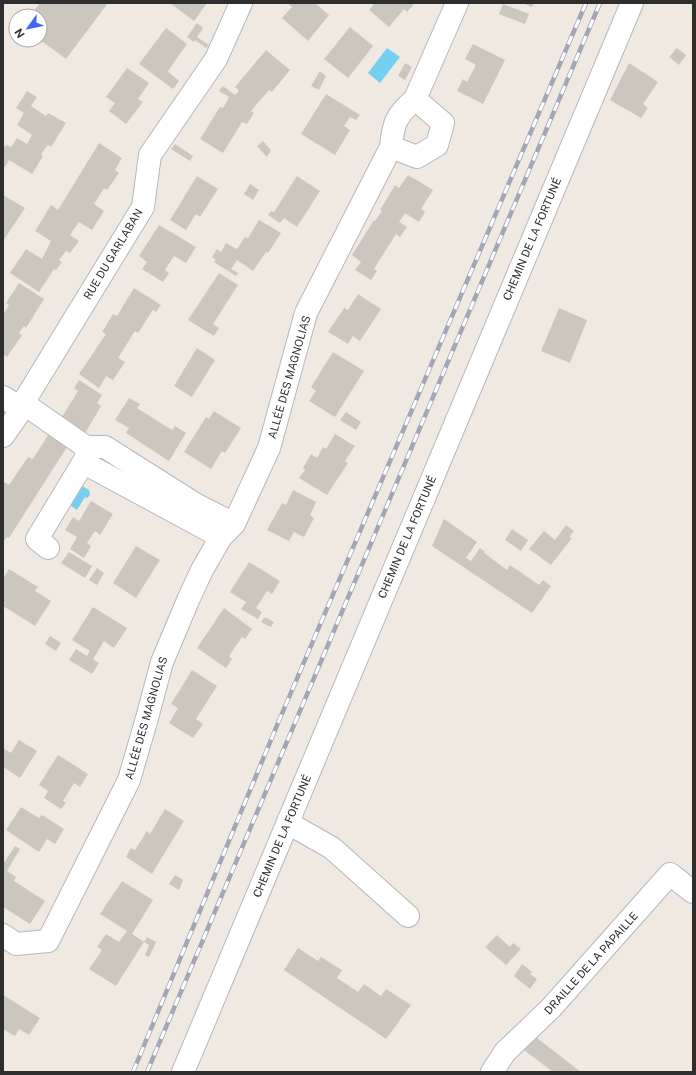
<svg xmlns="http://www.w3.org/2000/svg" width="696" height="1075" viewBox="0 0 696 1075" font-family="'Public Sans',sans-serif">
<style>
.water{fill:#75cff0}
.building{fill:#cbc7bf}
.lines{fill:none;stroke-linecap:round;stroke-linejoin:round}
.street-casing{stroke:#b4b7c1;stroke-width:24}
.street{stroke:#fff;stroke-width:22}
.rail-casing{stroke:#a3a6b8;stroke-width:4.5}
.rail{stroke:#fff;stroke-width:3;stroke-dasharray:9;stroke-linecap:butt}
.labels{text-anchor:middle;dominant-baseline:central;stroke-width:3;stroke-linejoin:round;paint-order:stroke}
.street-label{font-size:11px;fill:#2e2e2e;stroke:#fff}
</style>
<rect width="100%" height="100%" fill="#efe9e1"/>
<!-- water -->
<path class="water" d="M387 48 400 57 380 83 368 73Z
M79 484 89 490 90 495 87 498 85 497 77 510 67 503Z"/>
<!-- building -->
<path class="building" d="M40 3H108L66 59 40 40V16H30Z
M170 3H207L194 21Z
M287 3H315L329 15 308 41 282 18 292 7Z
M375 3H415L407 12 404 9 389 27 369 10Z
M522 3H534L532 7Z
M503 4 529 14 525 24 499 14Z
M197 23 203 28 197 37 209 45 206 48 195 40 194 42 187 37Z
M350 27 373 46 348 78 324 59Z
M166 28 187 44 168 71 166 70 179 81 173 89 139 64Z
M473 44 505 60 483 104 457 91 463 79 467 82 476 65 465 59Z
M677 48 686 55 679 65 669 57Z
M266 50 290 70 272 92 269 90 251 111 254 113 247 124 242 122 223 153 200 139 220 107 223 108 229 97 219 91 223 86 235 95 239 91 235 87Z
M405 63 412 67 405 80 398 76Z
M629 63 658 82 643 104 648 108 641 118 610 100Z
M127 68 149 83 138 99 143 102 126 124 109 111 115 103 106 97Z
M320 71 326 76 319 90 311 86Z
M27 91 37 97 31 106 46 116 48 113 66 123 51 147 48 145 41 154 43 156 32 174 9 160 5 167 3 166 4 157 3 149 6 145 11 147 17 138 27 144 32 135 17 125 24 113 16 108Z
M326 94 360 115 356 120 350 117 344 126 350 130 335 155 301 134Z
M263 141 271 150 267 157 257 146Z
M99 143 122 158 115 170 119 173 107 190 104 188 94 204 104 211 92 230 79 222 70 235 79 241 70 253 66 251 59 260 62 262 56 270 54 269 39 292 10 273 26 249 42 259 51 241 35 231 51 205 58 210Z
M175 144 193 156 190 161 171 149Z
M408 175 433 190 421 209 425 212 419 222 405 213 399 222 407 227 400 237 396 234 374 269 377 271 371 280 355 270 361 262 352 255 374 220 375 221 382 211 380 210 395 185 399 188Z
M197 176 218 189 200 217 196 214 186 230 170 220Z
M297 176 320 191 297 227 284 218 280 223 268 215 271 211 274 212Z
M250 184 259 190 253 200 244 194Z
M3 195 25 208 3 241Z
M259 220 281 233 268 253 266 252 253 271 237 260 231 269 238 273 236 276 214 262 216 260 212 257 217 249 221 252 226 243 237 249 245 237 248 238Z
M159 225 196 247 186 263 174 256 165 270 169 273 163 282 142 269 147 262 139 256Z
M219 273 238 285 213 324 219 328 214 336 188 320Z
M19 283 44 299 26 328 24 326 19 333 22 335 7 357 3 354V315L9 305 6 303Z
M134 288 161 305 156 312 153 310 138 333 135 331 118 358 125 362 113 380 106 376 99 388 79 374 106 334 102 332 113 314 117 316Z
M358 294 381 309 360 341 353 336 348 344 328 332 344 308 348 310Z
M559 308 587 320 570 363 541 351Z
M197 348 215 360 192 397 174 386Z
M333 352 364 371 335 417 309 401 316 391 311 387Z
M79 380 102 395 97 403 101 406 84 435 60 420 78 391 74 388Z
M129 398 140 404 137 408 172 430 175 426 186 433 169 461 126 433 129 428 115 420Z
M214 411 241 428 225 453 222 451 211 469 184 452 206 417 209 419Z
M346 412 361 422 356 430 340 420Z
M335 434 355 446 345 461 348 463 327 495 299 478 305 470 303 468 311 454 317 458 323 447 326 449Z
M48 435 67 447 9 538 7 537 3 542V485L5 482 9 485 28 457 33 459Z
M293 490 316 502 310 515 314 518 304 537 294 532 289 541 267 530 282 503 286 505Z
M91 501 113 514 100 535 95 531 87 543 91 546 84 558 70 549 77 537 65 530 73 517 79 521Z
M444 519 477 542 466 558 471 561 480 548 485 552 484 553 507 570 510 565 539 585 543 580 551 586 532 613 432 546Z
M566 525 574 531 569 537 572 538 551 565 529 549 544 531 555 540Z
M512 529 528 540 521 551 505 540Z
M136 546 160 560 136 598 113 583Z
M69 552 92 566 85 578 61 563Z
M249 562 280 581 272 594 267 591 256 608 262 612 258 619 241 609 246 602 230 592Z
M97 568 104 573 97 585 89 580Z
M9 569 38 587 35 591 51 601 35 626 3 606 5 603 3 602V579Z
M93 607 127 628 114 648 104 641 93 659 99 663 92 674 69 660 76 649 87 656 90 651 72 640Z
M224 608 252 629 245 639 242 637 229 656 232 659 226 668 197 648Z
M264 618H267L274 622 271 627 261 622Z
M50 636 61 643 56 651 45 644Z
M192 670 217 686 196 719 203 724 193 738 169 723 178 708 171 704Z
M19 740 37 751 20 778 3 767V748L11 753Z
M58 755 88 774 80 787 74 783 63 801 66 803 61 809 44 798 48 791 39 785Z
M21 807 39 818 42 815 64 829 55 844 47 839 39 852 6 830Z
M165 809 184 821 152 874 126 857 131 848 135 850 147 831 150 834Z
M15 846 20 849 7 871 16 877 14 881 45 901 30 924 3 907V864Z
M175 875 183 880 179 890 169 884Z
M122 881 153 900 132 934 144 942 116 986 89 969 102 950 97 947 106 934 119 942 127 931 100 914Z
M497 935 510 947 513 943 521 949 506 965 485 947Z
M147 937 156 942 149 957 145 955 149 945 144 942Z
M298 948 318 961 321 957 342 970 337 978 358 992 364 984 381 996 386 989 411 1005 386 1039 284 970Z
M522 964 532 972 530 974 537 979 530 989 514 976Z
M3 995 40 1018 29 1035 19 1029 15 1036 3 1029Z
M533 1035 581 1072H553L520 1047Z"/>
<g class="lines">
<defs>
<path id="street" d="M415 99 457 3
M3 397 22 409
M23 403 86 447H105L195 504 234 524
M3 436 22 409 23 403 143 207 150 155 216 59 241 3
M86 447V464L221 537
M48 548 37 539 86 458
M288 823 332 848 408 916
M3 935 16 944 48 941 129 780 147 718 162 662 189 598 202 570 221 537 234 524 269 448 306 313 391 147C393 122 397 115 415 99L443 123 437 145 417 157 391 147
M183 1072 632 3
M492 1072 505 1052 551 1008 670 874 693 892"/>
</defs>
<!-- street casing -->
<use href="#street" class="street-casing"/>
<!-- street -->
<use href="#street" class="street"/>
<defs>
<path id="rail" d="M133 1072 278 723 586 3
M147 1072 600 3"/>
</defs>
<!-- rail casing -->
<use href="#rail" class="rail-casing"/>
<!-- rail -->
<use href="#rail" class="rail"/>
</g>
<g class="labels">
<!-- street labels -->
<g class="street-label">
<text transform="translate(532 239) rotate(-67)">CHEMIN DE LA FORTUNÉ</text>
<text transform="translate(113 254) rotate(-59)">RUE DU GARLABAN</text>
<text transform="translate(289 377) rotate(-74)">ALLÉE DES MAGNOLIAS</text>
<text transform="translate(407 537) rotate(-67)">CHEMIN DE LA FORTUNÉ</text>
<text transform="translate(146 718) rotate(-74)">ALLÉE DES MAGNOLIAS</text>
<text transform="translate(282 836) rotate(-67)">CHEMIN DE LA FORTUNÉ</text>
<text transform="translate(591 963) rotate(-48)">DRAILLE DE LA PAPAILLE</text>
</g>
</g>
<!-- border -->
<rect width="696" height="1075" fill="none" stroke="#2e2e2e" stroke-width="8"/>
<!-- north arrow -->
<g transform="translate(28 28) rotate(237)"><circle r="19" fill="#ffffff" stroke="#ababab"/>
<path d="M0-3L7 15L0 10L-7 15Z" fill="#4264fb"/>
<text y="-6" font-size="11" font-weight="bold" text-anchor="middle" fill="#2e2e2e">N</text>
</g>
</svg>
